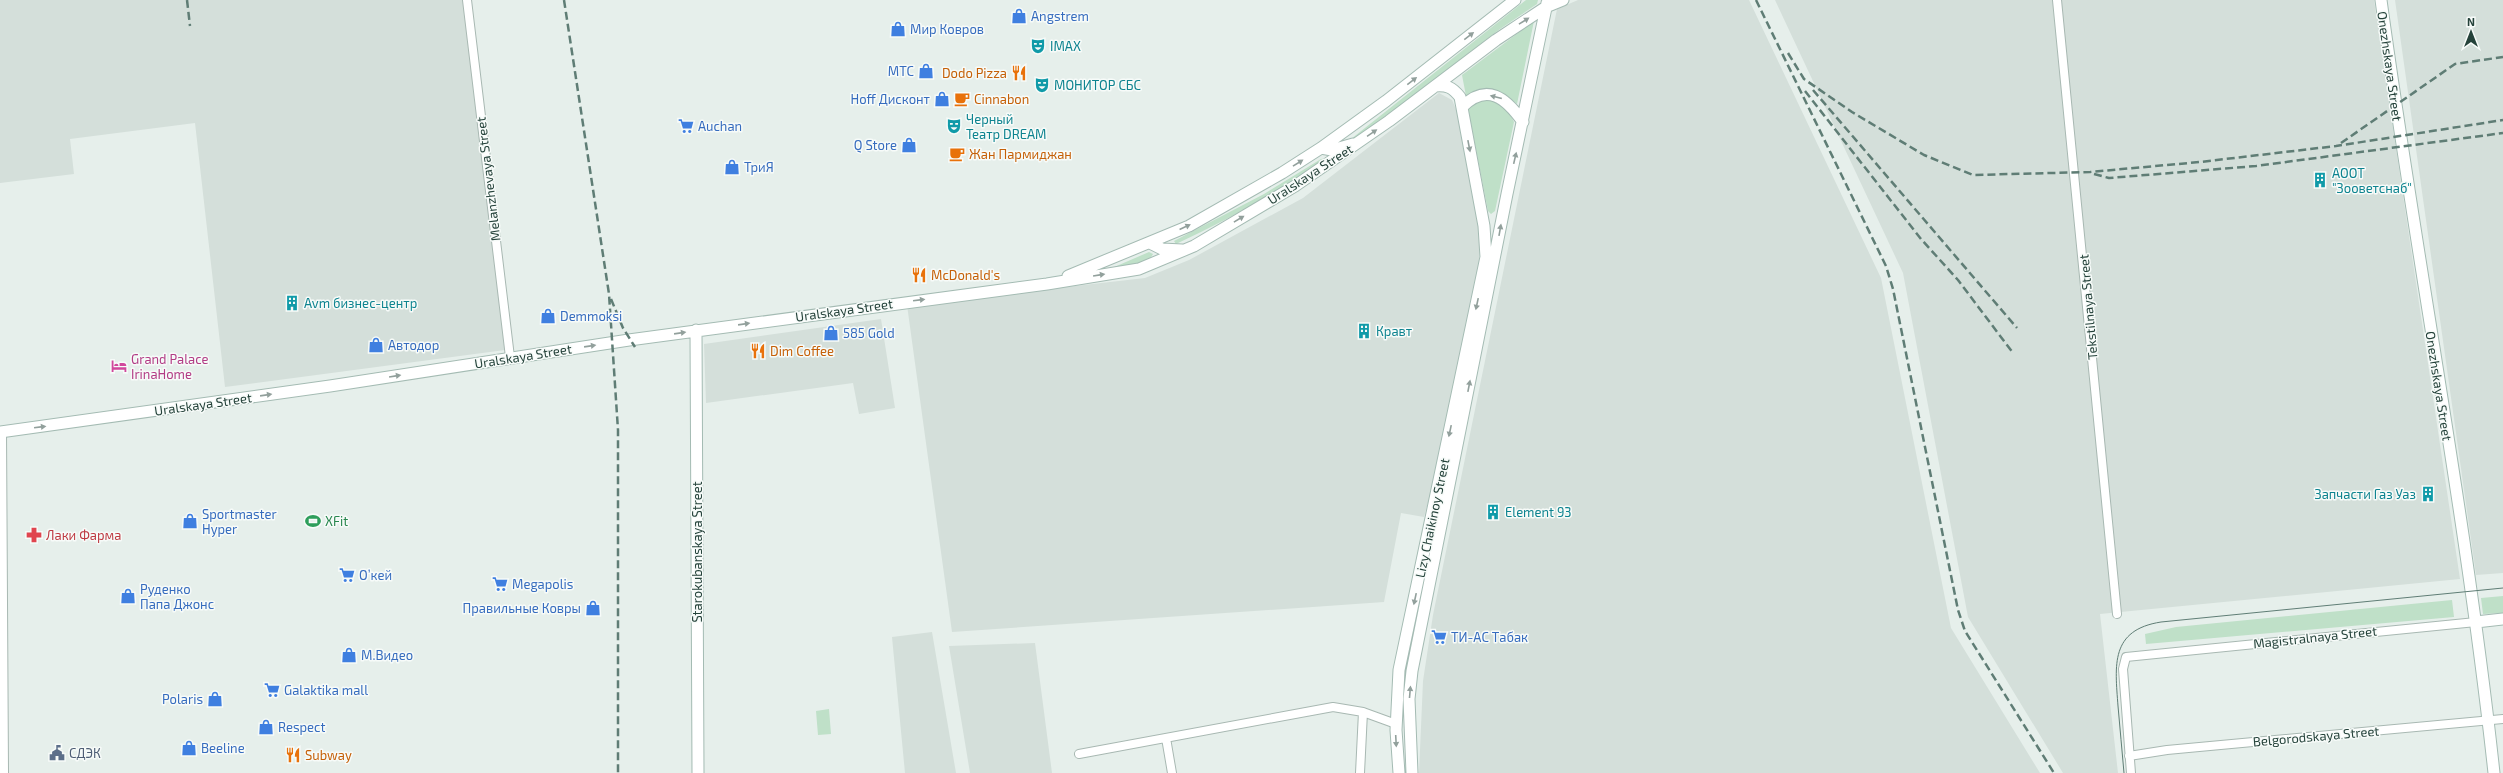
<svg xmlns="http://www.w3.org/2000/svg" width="2503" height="773" viewBox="0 0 2503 773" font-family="'Exo 2',sans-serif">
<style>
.built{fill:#d4dfda}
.green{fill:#bfe0c8}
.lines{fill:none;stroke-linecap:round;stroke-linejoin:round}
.street-casing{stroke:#a8b8b2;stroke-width:10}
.secondary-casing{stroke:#a4bbb3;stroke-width:13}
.street{stroke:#fff;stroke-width:8}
.secondary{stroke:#fff;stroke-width:11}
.tram{stroke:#5f7d75;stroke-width:1}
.rail{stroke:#5f7d75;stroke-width:2.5;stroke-dasharray:8 4;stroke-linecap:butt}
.oneway{fill:#92a09c}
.labels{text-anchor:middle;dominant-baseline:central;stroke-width:3;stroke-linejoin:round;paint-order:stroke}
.shop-label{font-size:13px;fill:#366cbe;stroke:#f7fbf9;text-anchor:start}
.culture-label{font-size:13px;fill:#0d838f;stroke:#f7fbf9;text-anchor:start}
.street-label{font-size:13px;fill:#24423a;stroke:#f7fbf9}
.food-label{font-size:13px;fill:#c56008;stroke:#f7fbf9;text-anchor:start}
.hotel-label{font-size:13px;fill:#b23c85;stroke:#f7fbf9;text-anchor:start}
.leisure-label{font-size:13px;fill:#27864d;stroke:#f7fbf9;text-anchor:start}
.health-label{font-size:13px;fill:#be3a42;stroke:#f7fbf9;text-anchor:start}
.service-label{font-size:13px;fill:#4e5e75;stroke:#f7fbf9;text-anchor:start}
</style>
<rect width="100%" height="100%" fill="#e6efeb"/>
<!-- built -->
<path class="built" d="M0 0H463L505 350 225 387 195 123 70 139 74 174 0 183Z
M1578 0H1749L1881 278 1951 628 2040 773H1419L1423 681 1433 615 1557 9Z
M1775 0H2374L2460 579 2100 614 2118 773H2063L1968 617 1903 273Z
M2395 0H2503V573L2476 575Z
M1439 93 1452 100 1458 114 1480 227 1479 267 1440 460 1424 517 1401 513 1384 602 952 632 907 305 1145 278 1189 260 1303 198Z
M881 319 895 408 859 414 853 383 706 403 704 344Z
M932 632 956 773H905L892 637Z
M1035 643 1052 773H970L949 646Z"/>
<!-- green -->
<path class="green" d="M1526 0H1538L1537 4 1500 29 1348 146 1346 143Z
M1534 21 1517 104C1499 90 1487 84 1466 96L1462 75Z
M1489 99C1503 102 1508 109 1514 122L1495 211 1491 214 1488 211 1468 108 1477 100Z
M1328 158 1326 161C1277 192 1228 220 1176 244L1174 241 1264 194 1321 159Z
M1149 252 1153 254C1148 266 1123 267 1112 268Z
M2503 596V613L2483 614 2481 598Z
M2452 600 2454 617 2146 644 2145 634 2176 627Z
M829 709 831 734 818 735 816 711Z"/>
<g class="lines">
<defs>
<path id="street" d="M467 0 510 357
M2057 0 2117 614
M2 432 4 773
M1166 738 1172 773
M1079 754 1333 707 1363 712 1396 724
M2129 756 2167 750 2503 719
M1360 773 1363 712
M2131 773 2123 669 2126 657 2476 622"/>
<path id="secondary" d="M2381 0C2416 258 2466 514 2494 773
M1462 107C1487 82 1506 98 1523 122
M1321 148 1332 150 1353 144
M1150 243 1162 249 1182 250
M1068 276 1189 226 1282 173 1321 148 1386 101 1515 0
M696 330 698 773
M0 432 330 386 629 340 1047 284 1139 269 1194 246 1295 186 1389 121 1496 40 1546 7 1563 0
M2476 622 2503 619
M1399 773 1396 730 1399 670 1486 257 1484 226 1460 97C1452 87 1447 85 1435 86
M1412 773 1409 699 1412 671 1507 194 1547 3"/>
</defs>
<!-- street casing -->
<use href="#street" class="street-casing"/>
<!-- secondary casing -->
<use href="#secondary" class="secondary-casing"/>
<!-- street -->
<use href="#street" class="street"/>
<!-- secondary -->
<use href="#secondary" class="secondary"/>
<!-- tram -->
<path class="tram" d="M2124 773C2122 751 2120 728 2118 706 2115 665 2110 630 2161 622L2503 588"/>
<!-- rail -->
<path class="rail" d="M187 0 190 26
M564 0 609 294 618 430V773
M1756 0 1886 266 1893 289 1958 610 1965 631 2054 773
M1788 53 1804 79 1852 112 1924 155 1973 175 2090 172 2200 162 2336 146 2503 120
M1813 90 2017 328
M1805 91 1921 239 1958 280 2013 353
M2341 143 2455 64 2503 57
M2094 174 2109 178 2256 166 2503 133
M611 299 623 328 635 347"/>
</g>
<!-- one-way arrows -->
<defs><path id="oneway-solid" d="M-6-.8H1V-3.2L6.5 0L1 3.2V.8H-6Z"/></defs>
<g class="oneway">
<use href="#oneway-solid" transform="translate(1524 21) rotate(-32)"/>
<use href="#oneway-solid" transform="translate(1469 36) rotate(-38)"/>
<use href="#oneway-solid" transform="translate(1412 81) rotate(-38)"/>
<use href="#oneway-solid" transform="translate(1496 97) rotate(-166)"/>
<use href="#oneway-solid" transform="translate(1372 133) rotate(-34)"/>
<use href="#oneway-solid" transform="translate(1469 146) rotate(79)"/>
<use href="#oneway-solid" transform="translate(1515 158) rotate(-77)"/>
<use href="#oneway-solid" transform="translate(1298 163) rotate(-32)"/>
<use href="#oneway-solid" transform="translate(1239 219) rotate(-31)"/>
<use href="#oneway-solid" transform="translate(1185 227) rotate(-25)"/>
<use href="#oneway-solid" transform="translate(1500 230) rotate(-80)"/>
<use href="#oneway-solid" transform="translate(1099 275) rotate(-9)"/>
<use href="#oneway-solid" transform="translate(919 300) rotate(-7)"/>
<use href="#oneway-solid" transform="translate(1477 304) rotate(102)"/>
<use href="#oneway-solid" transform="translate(744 324) rotate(-8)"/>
<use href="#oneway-solid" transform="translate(680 333) rotate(-8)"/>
<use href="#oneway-solid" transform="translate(590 346) rotate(-8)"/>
<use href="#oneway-solid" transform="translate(395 376) rotate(-9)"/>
<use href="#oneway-solid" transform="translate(1469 386) rotate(-79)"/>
<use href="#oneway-solid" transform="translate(266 395) rotate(-8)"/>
<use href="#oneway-solid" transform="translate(40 427) rotate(-7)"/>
<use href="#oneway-solid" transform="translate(1450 431) rotate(102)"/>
<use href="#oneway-solid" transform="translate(1415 599) rotate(102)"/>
<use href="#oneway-solid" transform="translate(1410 692) rotate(-85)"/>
<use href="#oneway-solid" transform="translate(1396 741) rotate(87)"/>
</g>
<!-- icons -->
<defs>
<symbol id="shop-bare" viewBox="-9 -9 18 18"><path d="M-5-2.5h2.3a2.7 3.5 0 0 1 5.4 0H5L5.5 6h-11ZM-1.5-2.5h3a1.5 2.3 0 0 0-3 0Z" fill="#3f7fe0" stroke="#f7fbf9" stroke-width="2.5" paint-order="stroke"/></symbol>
<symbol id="theatre-bare" viewBox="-9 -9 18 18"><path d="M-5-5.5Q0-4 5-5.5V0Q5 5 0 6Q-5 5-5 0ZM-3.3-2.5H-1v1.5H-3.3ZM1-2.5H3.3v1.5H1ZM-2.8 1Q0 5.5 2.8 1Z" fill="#0f9aa8" stroke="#f7fbf9" stroke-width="2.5" paint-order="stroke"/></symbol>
<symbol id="restaurant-bare" viewBox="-9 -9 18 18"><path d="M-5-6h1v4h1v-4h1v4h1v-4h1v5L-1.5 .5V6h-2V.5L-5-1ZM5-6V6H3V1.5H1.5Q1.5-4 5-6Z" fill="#e8710a" stroke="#f7fbf9" stroke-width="2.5" paint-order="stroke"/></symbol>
<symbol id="cafe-bare" viewBox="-9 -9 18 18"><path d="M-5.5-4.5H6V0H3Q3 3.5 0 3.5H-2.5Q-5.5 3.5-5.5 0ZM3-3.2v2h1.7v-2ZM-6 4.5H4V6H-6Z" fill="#e8710a" stroke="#f7fbf9" stroke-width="2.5" paint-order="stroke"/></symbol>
<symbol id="supermarket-bare" viewBox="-9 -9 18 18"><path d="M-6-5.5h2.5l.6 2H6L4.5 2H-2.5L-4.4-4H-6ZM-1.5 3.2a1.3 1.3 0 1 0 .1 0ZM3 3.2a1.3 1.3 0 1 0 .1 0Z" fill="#3f7fe0" stroke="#f7fbf9" stroke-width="2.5" paint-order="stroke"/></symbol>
<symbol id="building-bare" viewBox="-9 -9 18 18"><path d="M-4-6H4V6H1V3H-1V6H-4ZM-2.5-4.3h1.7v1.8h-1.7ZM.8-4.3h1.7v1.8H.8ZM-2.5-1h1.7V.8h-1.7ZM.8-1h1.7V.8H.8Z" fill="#0f9aa8" stroke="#f7fbf9" stroke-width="2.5" paint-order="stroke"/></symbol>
<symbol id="hotel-bare" viewBox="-9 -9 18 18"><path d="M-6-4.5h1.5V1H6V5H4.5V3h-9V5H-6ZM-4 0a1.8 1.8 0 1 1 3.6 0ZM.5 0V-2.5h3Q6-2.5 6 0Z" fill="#d1479c" stroke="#f7fbf9" stroke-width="2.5" paint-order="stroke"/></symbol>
<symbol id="stadium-bare" viewBox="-9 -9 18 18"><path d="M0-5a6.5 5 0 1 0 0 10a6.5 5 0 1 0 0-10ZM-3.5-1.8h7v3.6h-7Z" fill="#2e9e5b" stroke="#f7fbf9" stroke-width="2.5" paint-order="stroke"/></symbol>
<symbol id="pharmacy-bare" viewBox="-9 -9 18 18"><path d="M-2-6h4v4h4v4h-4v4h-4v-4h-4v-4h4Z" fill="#e0444e" stroke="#f7fbf9" stroke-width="2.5" paint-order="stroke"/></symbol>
<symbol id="civic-bare" viewBox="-9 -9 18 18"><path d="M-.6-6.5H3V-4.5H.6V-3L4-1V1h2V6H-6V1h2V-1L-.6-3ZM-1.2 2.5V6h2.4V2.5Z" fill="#5c6f8a" stroke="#f7fbf9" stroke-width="2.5" paint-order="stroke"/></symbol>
</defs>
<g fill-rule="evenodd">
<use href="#shop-bare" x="1008" y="5" width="22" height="22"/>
<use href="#shop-bare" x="887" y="18" width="22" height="22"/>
<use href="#theatre-bare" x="1027" y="35" width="22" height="22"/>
<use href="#shop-bare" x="915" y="60" width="22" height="22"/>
<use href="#restaurant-bare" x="1008" y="62" width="22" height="22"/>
<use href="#theatre-bare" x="1031" y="74" width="22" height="22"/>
<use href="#shop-bare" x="931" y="88" width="22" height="22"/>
<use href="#cafe-bare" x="951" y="88" width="22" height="22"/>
<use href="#supermarket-bare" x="675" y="115" width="22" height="22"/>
<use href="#theatre-bare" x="943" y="115" width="22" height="22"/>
<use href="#shop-bare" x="898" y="134" width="22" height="22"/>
<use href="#cafe-bare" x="946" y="143" width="22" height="22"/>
<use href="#shop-bare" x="721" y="156" width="22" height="22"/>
<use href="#building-bare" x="2309" y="169" width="22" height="22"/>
<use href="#restaurant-bare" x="908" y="264" width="22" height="22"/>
<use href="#building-bare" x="281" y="292" width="22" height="22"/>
<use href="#shop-bare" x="537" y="305" width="22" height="22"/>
<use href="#building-bare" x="1353" y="320" width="22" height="22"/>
<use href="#shop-bare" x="820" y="322" width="22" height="22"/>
<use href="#shop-bare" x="365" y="334" width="22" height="22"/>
<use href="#restaurant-bare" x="747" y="340" width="22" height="22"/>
<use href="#hotel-bare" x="108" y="355" width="22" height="22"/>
<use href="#building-bare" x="2417" y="483" width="22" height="22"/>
<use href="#building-bare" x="1482" y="501" width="22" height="22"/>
<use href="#shop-bare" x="179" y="510" width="22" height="22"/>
<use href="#stadium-bare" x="302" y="510" width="22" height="22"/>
<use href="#pharmacy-bare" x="23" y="524" width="22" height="22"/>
<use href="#supermarket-bare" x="336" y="564" width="22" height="22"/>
<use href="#supermarket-bare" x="489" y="573" width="22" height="22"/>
<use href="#shop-bare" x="117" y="585" width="22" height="22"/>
<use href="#shop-bare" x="582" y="597" width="22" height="22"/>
<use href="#supermarket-bare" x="1428" y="626" width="22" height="22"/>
<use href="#shop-bare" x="338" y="644" width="22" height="22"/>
<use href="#supermarket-bare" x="261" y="679" width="22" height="22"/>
<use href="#shop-bare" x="204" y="688" width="22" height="22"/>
<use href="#shop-bare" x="255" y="716" width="22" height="22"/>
<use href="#shop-bare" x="178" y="737" width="22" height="22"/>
<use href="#civic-bare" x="46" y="742" width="22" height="22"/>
<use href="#restaurant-bare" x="282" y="744" width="22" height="22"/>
</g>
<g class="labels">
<!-- shop labels -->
<g class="shop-label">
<text x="1031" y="16">Angstrem</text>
<text x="910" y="29">Мир Ковров</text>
<text x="914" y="71" text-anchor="end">МТС</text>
<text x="930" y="99" text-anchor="end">Hoff Дисконт</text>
<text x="698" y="126">Auchan</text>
<text x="897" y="145" text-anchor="end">Q Store</text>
<text x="744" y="167">ТриЯ</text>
<text x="560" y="316">Demmoksi</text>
<text x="843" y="333">585 Gold</text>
<text x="388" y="345">Автодор</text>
<text x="202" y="514">Sportmaster<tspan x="202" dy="15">Hyper</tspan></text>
<text x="359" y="575">О’кей</text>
<text x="512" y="584">Megapolis</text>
<text x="140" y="589">Руденко<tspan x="140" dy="15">Папа Джонс</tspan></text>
<text x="581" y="608" text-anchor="end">Правильные Ковры</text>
<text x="1451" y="637">ТИ-АС Табак</text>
<text x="361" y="655">М.Видео</text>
<text x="284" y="690">Galaktika mall</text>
<text x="203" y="699" text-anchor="end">Polaris</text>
<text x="278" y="727">Respect</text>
<text x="201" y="748">Beeline</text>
</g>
<!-- culture labels -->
<g class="culture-label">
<text x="1050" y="46">IMAX</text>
<text x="1054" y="85">МОНИТОР СБС</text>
<text x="966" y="119">Черный<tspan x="966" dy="15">Театр DREAM</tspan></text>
<text x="2332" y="173">АООТ<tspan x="2332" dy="15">"Зооветснаб"</tspan></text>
<text x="304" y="303">Avm бизнес-центр</text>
<text x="1376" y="331">Кравт</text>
<text x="2416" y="494" text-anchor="end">Запчасти Газ Уаз</text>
<text x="1505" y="512">Element 93</text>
</g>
<!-- street labels -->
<g class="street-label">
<text transform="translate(2390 66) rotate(82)">Onezhskaya Street</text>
<text transform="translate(1310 174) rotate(-33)">Uralskaya Street</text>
<text transform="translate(488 179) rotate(-97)">Melanzhevaya Street</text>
<text transform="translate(2088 307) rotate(-95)">Tekstilnaya Street</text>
<text transform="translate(844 310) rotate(-8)">Uralskaya Street</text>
<text transform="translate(523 356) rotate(-9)">Uralskaya Street</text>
<text transform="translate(2439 386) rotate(81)">Onezhskaya Street</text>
<text transform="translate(203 404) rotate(-8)">Uralskaya Street</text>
<text transform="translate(1432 518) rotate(-78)">Lizy Chaikinoy Street</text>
<text transform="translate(697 552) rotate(-90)">Starokubanskaya Street</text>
<text transform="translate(2315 637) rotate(-6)">Magistralnaya Street</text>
<text transform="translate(2316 736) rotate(-5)">Belgorodskaya Street</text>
</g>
<!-- food labels -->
<g class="food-label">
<text x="1007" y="73" text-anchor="end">Dodo Pizza</text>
<text x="974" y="99">Cinnabon</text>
<text x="969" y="154">Жан Пармиджан</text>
<text x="931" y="275">McDonald's</text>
<text x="770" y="351">Dim Coffee</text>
<text x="305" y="755">Subway</text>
</g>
<!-- hotel labels -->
<g class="hotel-label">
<text x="131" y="359">Grand Palace<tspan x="131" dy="15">IrinaHome</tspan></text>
</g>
<!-- leisure labels -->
<g class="leisure-label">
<text x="325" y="521">XFit</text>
</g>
<!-- health labels -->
<g class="health-label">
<text x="46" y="535">Лаки Фарма</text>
</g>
<!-- service labels -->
<g class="service-label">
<text x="69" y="753">СДЭК</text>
</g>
</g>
<!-- north arrow -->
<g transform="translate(2471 32)" stroke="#f7fbf9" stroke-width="3" paint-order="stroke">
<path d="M0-3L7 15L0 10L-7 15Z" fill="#24423a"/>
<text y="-6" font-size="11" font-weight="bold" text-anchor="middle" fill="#24423a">N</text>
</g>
</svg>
